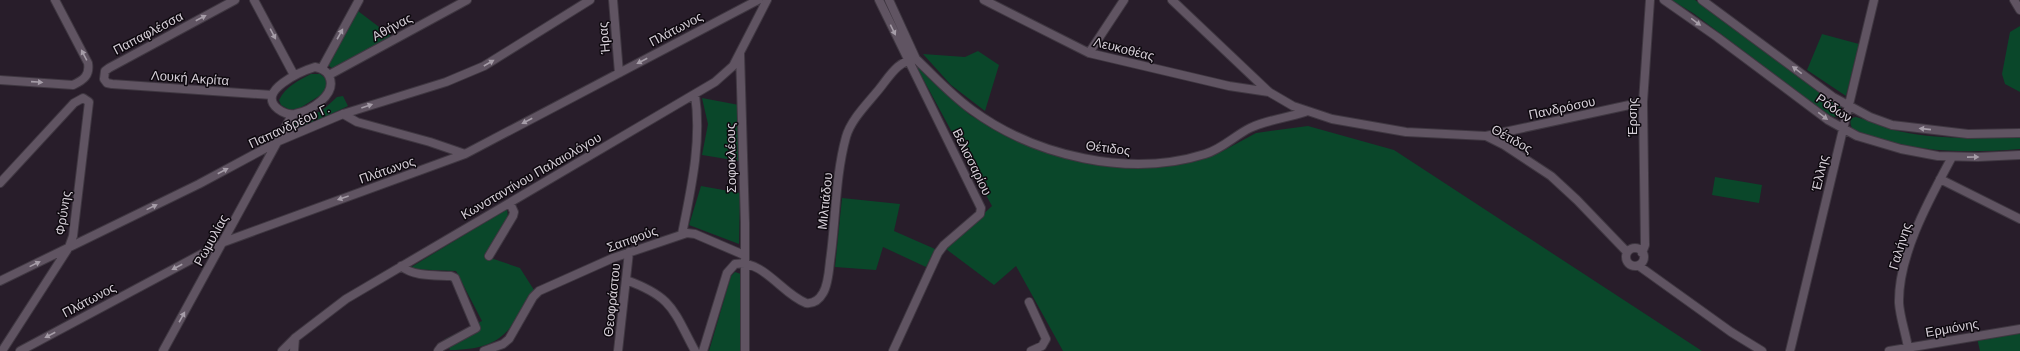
<svg xmlns="http://www.w3.org/2000/svg" width="2020" height="351" viewBox="0 0 2020 351" font-family="'DM Sans',sans-serif">
<style>
.green{fill:#0a472a}
.lines{fill:none;stroke-linecap:round;stroke-linejoin:round}
.minor-casing{stroke:#3f3741;stroke-width:10}
.minor{stroke:#605462;stroke-width:8}
.oneway{fill:#a69da8}
.labels{text-anchor:middle;dominant-baseline:central;stroke-width:3;stroke-linejoin:round;paint-order:stroke}
.street-label{font-size:13px;fill:#d5ced7;stroke:#0e090f}
</style>
<rect width="100%" height="100%" fill="#281d2a"/>
<!-- green -->
<path class="green" d="M1671 0H1695L1698 2 1840 106 1843 112 1840 116 1834 117 1826 113 1693 13Z
M358 11 391 36 333 69 328 65Z
M2020 26V92L2005 84 2002 74 2010 32Z
M1822 34 1859 44 1846 96 1807 70Z
M978 51 999 65 985 111 951 85 923 54 965 57Z
M920 63 945 93 970 115 1007 136 1034 147 1100 164 1177 165 1221 152 1256 133 1308 126 1394 150 1702 351H1063L1016 266 994 285 946 249 992 206 915 64Z
M311 74H320L325 78 327 84 324 93 300 108 290 110 281 105 279 100C286 86 298 81 311 74Z
M343 96 348 106 294 132 291 124 294 122 299 124 325 108 337 97Z
M702 98 739 105V161L702 155 708 124Z
M1856 117C1872 121 1887 129 1903 132 1941 140 1981 138 2020 136V149C1969 153 1926 153 1876 138 1865 135 1847 133 1851 118Z
M1715 177 1762 185 1759 203 1712 195Z
M701 186 740 193 739 244 689 225Z
M842 198 900 204 894 231 935 249 926 267 883 247 876 270 835 267Z
M507 209 508 217 485 256 520 268 534 290C509 332 503 349 450 350L445 339 482 321 456 271 408 269Z
M735 272 741 274V351H709L731 276Z
M2020 331V351H1980L1977 338Z"/>
<g class="lines">
<defs>
<path id="minor" d="M235 0 109 68 105 71 104 79 107 83 112 84 272 95
M254 0 294 75
M613 0 619 73
M879 0 981 208 980 214 944 245 938 253 893 351
M889 0 916 59
M984 0 1089 53 1229 86 1269 92
M1172 0 1269 92 1293 106 1332 119 1406 132 1486 136 1504 145 1551 176 1577 200 1627 252
M1664 0 1717 37 1828 120 1857 136 1901 149 1938 156 1978 157 2020 155
M1702 0 1833 97 1870 117 1892 125 1926 129 1968 134 2020 133
M2014 0 2020 10
M740 53 745 223V351
M1089 53 1124 0
M315 67C321 68 326 70 329 76 338 95 310 111 295 114 289 115 282 112 278 109 255 91 302 71 315 67Z
M322 68 359 0
M329 75 467 0
M0 80 73 85C84 80 90 75 88 63L55 0
M343 114 357 122 430 142 465 154
M1486 136 1643 102
M1940 179 2020 219
M0 183 74 103 83 98 89 102 73 236 69 247 2 351
M682 234C691 189 702 141 695 95
M1626 257a9 9 0 1 1 18 0a9 9 0 1 1-18 0Z
M1642 253 1645 245 1643 102 1650 0
M489 256 513 216 514 212 510 203
M401 266C414 277 435 275 451 276L455 278 476 328 441 347 438 351
M1639 266 1731 332 1762 351
M626 280C673 297 673 310 695 351
M0 281 199 184 279 141 343 114 446 82 484 66 590 0
M1029 302 1046 339 1042 346 1031 351
M1908 348C1906 334 1900 318 1899 303 1898 255 1930 198 1952 157
M20 351 224 242 465 154 758 0
M163 351 292 115
M282 351 295 338 346 299 715 82 733 66 767 0
M294 351 295 338
M484 351 503 344 509 339 533 297 539 291 613 258 687 233 695 234 744 255
M618 351 629 252
M703 351 727 273 735 264C763 259 782 294 806 303 814 304 819 300 823 293 828 285 829 271 830 261 836 220 835 177 846 137 851 119 869 102 880 88 891 74 898 61 916 59 935 77 951 95 972 110 1035 156 1129 178 1205 154 1222 149 1234 136 1250 128 1266 120 1287 118 1305 112
M1790 351 1874 0
M1889 351 2020 329"/>
</defs>
<!-- minor casing -->
<use href="#minor" class="minor-casing"/>
<!-- minor -->
<use href="#minor" class="minor"/>
</g>
<!-- one-way arrows -->
<defs><path id="oneway-solid" d="M-6-.8H1V-3.2L6.5 0L1 3.2V.8H-6Z"/></defs>
<g class="oneway">
<use href="#oneway-solid" transform="translate(201 18) rotate(-28)"/>
<use href="#oneway-solid" transform="translate(1696 22) rotate(36)"/>
<use href="#oneway-solid" transform="translate(893 30) rotate(64)"/>
<use href="#oneway-solid" transform="translate(273 34) rotate(62)"/>
<use href="#oneway-solid" transform="translate(340 34) rotate(-61)"/>
<use href="#oneway-solid" transform="translate(84 55) rotate(-118)"/>
<use href="#oneway-solid" transform="translate(642 61) rotate(152)"/>
<use href="#oneway-solid" transform="translate(489 63) rotate(-30)"/>
<use href="#oneway-solid" transform="translate(1797 70) rotate(-143)"/>
<use href="#oneway-solid" transform="translate(37 82) rotate(4)"/>
<use href="#oneway-solid" transform="translate(367 106) rotate(-19)"/>
<use href="#oneway-solid" transform="translate(1823 116) rotate(37)"/>
<use href="#oneway-solid" transform="translate(527 121) rotate(152)"/>
<use href="#oneway-solid" transform="translate(1925 129) rotate(-174)"/>
<use href="#oneway-solid" transform="translate(1973 157) rotate(-1)"/>
<use href="#oneway-solid" transform="translate(223 171) rotate(-28)"/>
<use href="#oneway-solid" transform="translate(343 198) rotate(161)"/>
<use href="#oneway-solid" transform="translate(152 207) rotate(-26)"/>
<use href="#oneway-solid" transform="translate(35 264) rotate(-26)"/>
<use href="#oneway-solid" transform="translate(177 267) rotate(152)"/>
<use href="#oneway-solid" transform="translate(182 317) rotate(-61)"/>
<use href="#oneway-solid" transform="translate(50 335) rotate(152)"/>
</g>
<g class="labels">
<!-- street labels -->
<g class="street-label">
<text transform="translate(392 27) rotate(-28)">Αθήνας</text>
<text transform="translate(676 29) rotate(-28)">Πλάτωνος</text>
<text transform="translate(148 33) rotate(-28)">Παπαφλέσσα</text>
<text transform="translate(604 38) rotate(-95)">Ήρας</text>
<text transform="translate(1124 49) rotate(14)">Λευκοθέας</text>
<text transform="translate(190 78) rotate(4)">Λουκή Ακρίτα</text>
<text transform="translate(1562 108) rotate(-12)">Πανδρόσου</text>
<text transform="translate(1834 108) rotate(34)">Ρόδων</text>
<text transform="translate(1632 117) rotate(-90)">Έρσης</text>
<text transform="translate(289 126) rotate(-25)">Παπανδρέου Γ.</text>
<text transform="translate(1512 139) rotate(29)">Θέτιδος</text>
<text transform="translate(1108 148) rotate(7)">Θέτιδος</text>
<text transform="translate(731 158) rotate(-91)">Σοφοκλέους</text>
<text transform="translate(972 162) rotate(64)">Βελισσαρίου</text>
<text transform="translate(387 170) rotate(-19)">Πλάτωνος</text>
<text transform="translate(1820 173) rotate(-77)">Έλλης</text>
<text transform="translate(531 176) rotate(-30)">Κωνσταντίνου Παλαιολόγου</text>
<text transform="translate(825 201) rotate(-84)">Μιλτιάδου</text>
<text transform="translate(63 213) rotate(-81)">Φρύνης</text>
<text transform="translate(632 239) rotate(-20)">Σαπφούς</text>
<text transform="translate(211 240) rotate(-61)">Ρωμυλίας</text>
<text transform="translate(1900 246) rotate(-73)">Γαλήνης</text>
<text transform="translate(89 300) rotate(-28)">Πλάτωνος</text>
<text transform="translate(612 300) rotate(-84)">Θεοφράστου</text>
<text transform="translate(1952 328) rotate(-10)">Ερμιόνης</text>
</g>
</g>
</svg>
